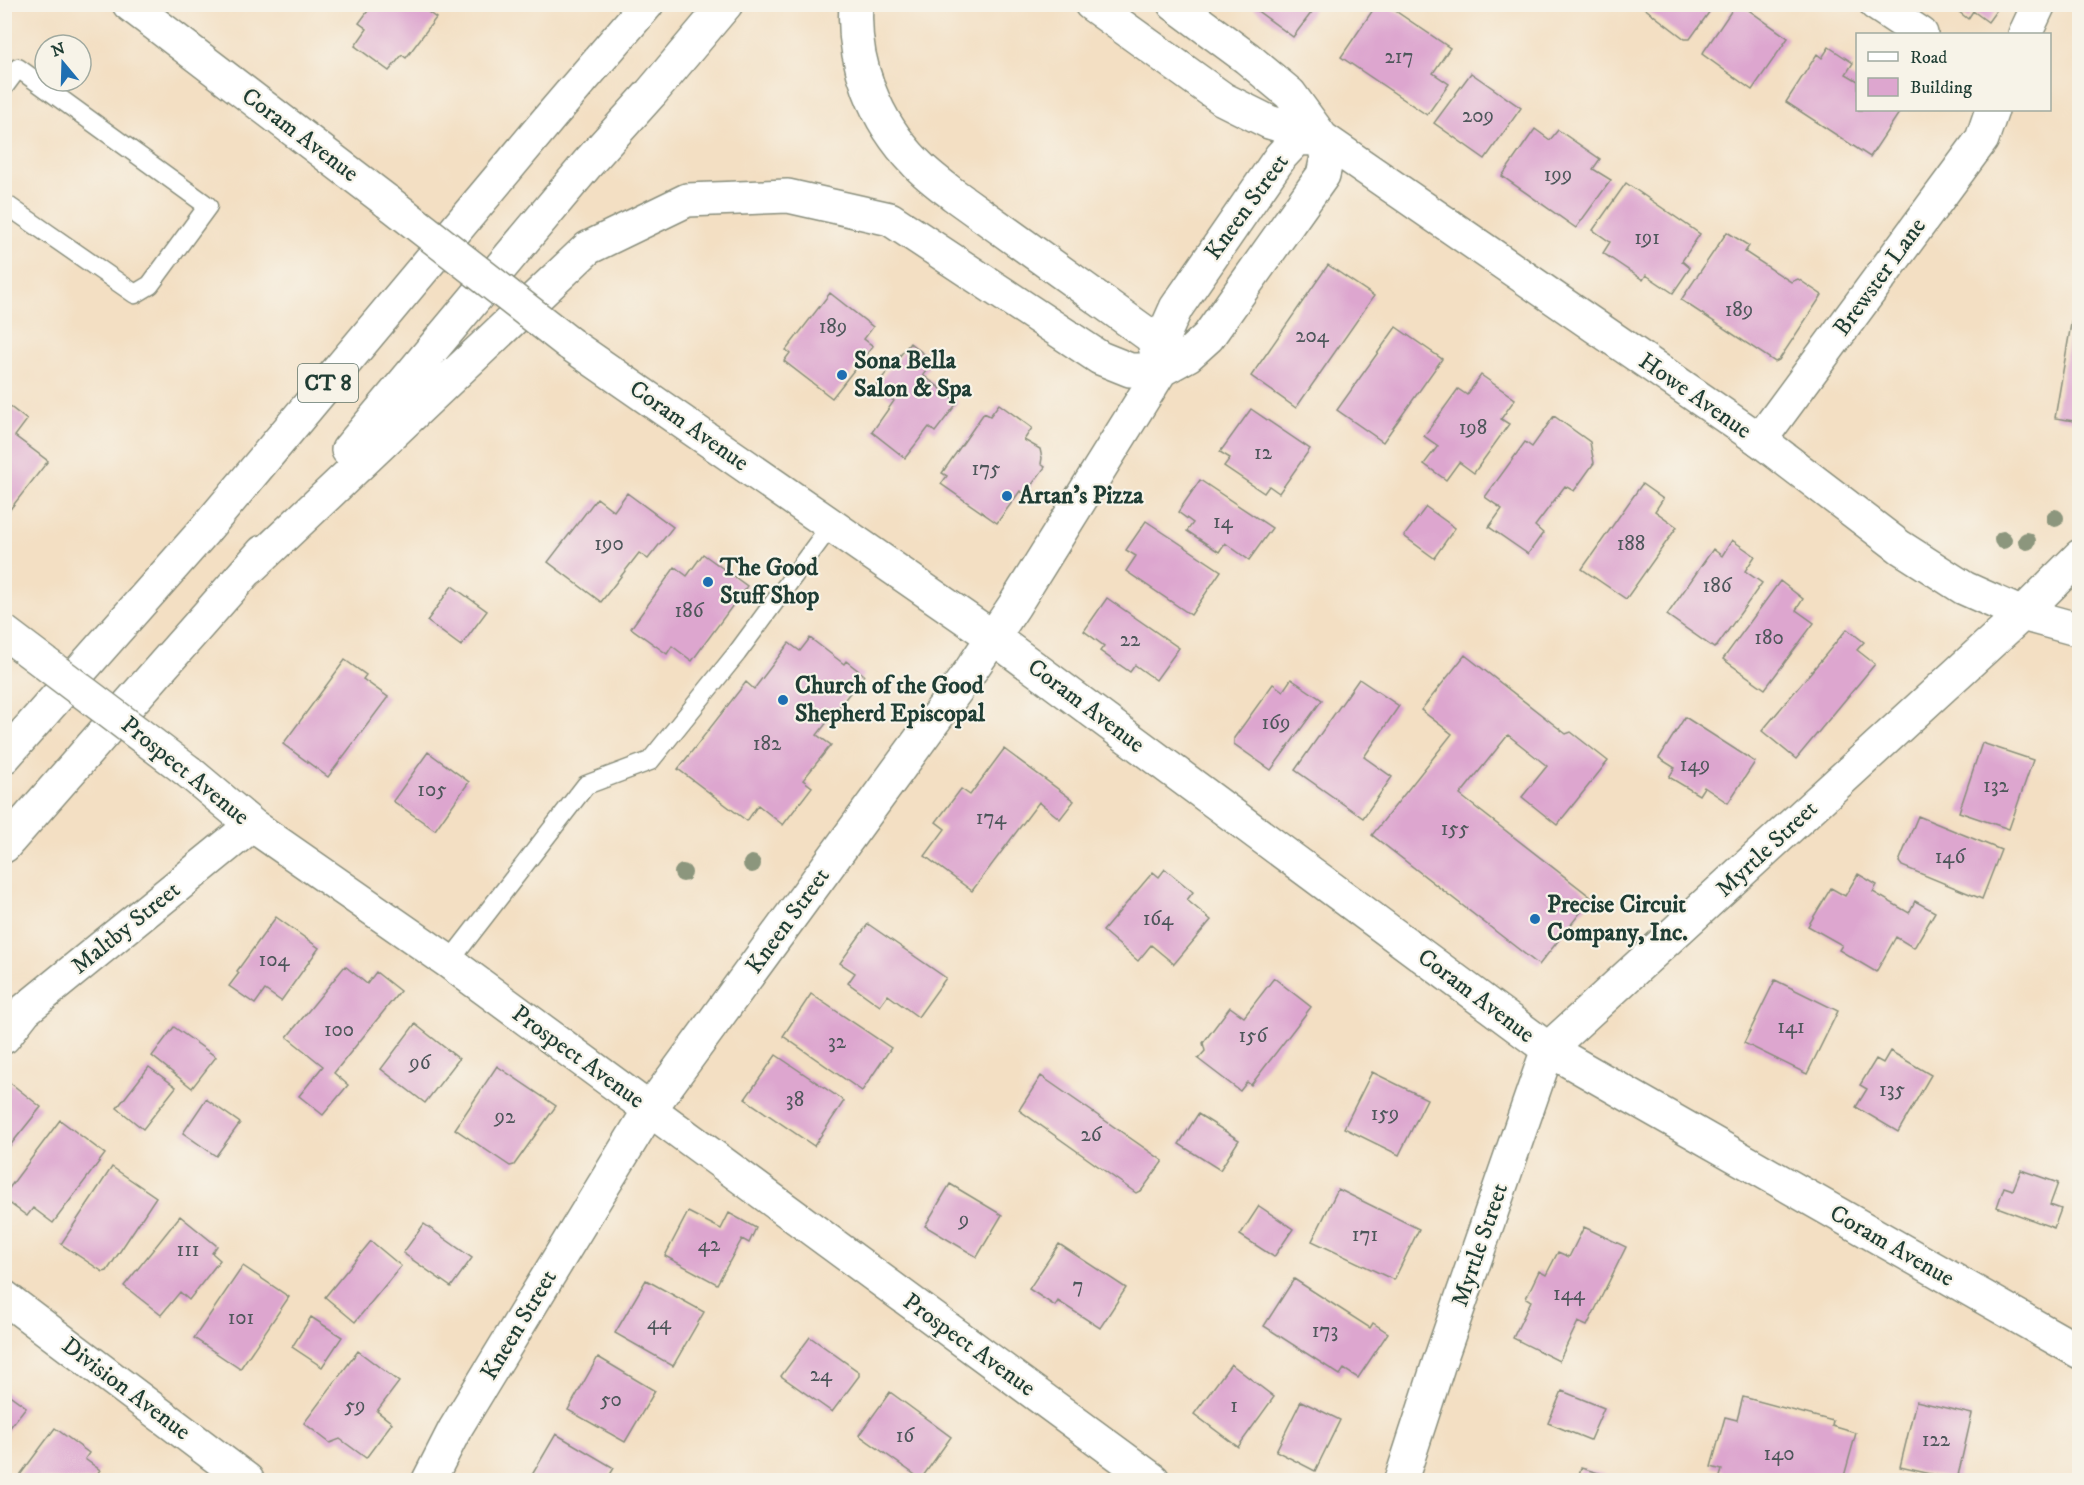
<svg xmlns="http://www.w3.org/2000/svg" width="2084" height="1485" viewBox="0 0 2084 1485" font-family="'IM FELL DW Pica',serif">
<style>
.building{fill:#dda6cf}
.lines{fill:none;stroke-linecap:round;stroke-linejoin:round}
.lane-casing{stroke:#898e7c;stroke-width:21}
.street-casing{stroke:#898e7c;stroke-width:36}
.secondary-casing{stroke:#898e7c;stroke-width:36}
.highway-casing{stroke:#898e7c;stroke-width:36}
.lane{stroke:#fff;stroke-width:18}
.street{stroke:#fff;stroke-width:33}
.secondary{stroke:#fff;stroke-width:33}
.highway{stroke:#fff;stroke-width:33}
.street-bridge-casing{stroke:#898e7c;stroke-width:36;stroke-linecap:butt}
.secondary-bridge-casing{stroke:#898e7c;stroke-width:36;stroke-linecap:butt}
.street-bridge{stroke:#fff;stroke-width:33}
.secondary-bridge{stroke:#fff;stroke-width:33}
.tree{fill:#8c967d}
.poi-dot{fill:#1f6fb2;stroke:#f7f3e8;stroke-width:2}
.labels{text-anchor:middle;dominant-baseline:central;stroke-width:4.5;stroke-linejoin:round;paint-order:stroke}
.number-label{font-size:21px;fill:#4e575b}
.shield{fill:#f7f3e8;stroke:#60746a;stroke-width:1.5}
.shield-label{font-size:22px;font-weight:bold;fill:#1f3d34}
.street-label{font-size:24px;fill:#1f3d34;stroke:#f7f3e8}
.poi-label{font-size:24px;font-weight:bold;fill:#1f3d34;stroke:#f7f3e8;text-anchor:start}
</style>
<rect width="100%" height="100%" fill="#f7f3e8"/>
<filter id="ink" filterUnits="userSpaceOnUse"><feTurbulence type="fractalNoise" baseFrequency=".0167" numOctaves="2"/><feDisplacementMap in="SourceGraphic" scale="12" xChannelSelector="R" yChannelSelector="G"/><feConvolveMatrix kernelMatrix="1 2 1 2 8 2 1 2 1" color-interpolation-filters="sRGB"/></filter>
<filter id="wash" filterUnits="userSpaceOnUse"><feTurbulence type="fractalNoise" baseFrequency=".008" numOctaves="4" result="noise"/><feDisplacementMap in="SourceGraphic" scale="24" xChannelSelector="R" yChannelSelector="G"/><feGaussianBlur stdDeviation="1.35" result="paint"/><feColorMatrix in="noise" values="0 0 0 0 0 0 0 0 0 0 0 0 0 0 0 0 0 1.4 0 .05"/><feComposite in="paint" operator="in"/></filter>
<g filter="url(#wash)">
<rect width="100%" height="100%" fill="#f3dfc3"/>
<g id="blocks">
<!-- building -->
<path class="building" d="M373 4H417L436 18 406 58 402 55 389 71 355 46 367 29 359 23Z
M1248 4H1318L1293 37Z
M1377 4H1385L1450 48 1433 73 1449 84 1427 115 1341 57Z
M1639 4H1715L1690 39H1685Z
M1736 4H1740L1788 38 1752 90 1702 54Z
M1949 4H2001L1988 22 1973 11 1968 19Z
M1829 47 1853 63 1846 74 1858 81V110H1901L1870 157 1786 102 1817 54 1822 58Z
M1471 73 1521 108 1485 159 1434 123Z
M1535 129 1550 140 1558 130 1600 159 1593 169 1611 180 1576 228 1502 176Z
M1626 183 1700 234 1682 261 1690 268 1673 293 1646 275 1643 280 1603 253 1610 242 1593 230Z
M1727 232 1749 246 1745 252 1791 282 1798 279 1822 295 1779 360 1775 362 1681 300Z
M1328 265 1374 296 1296 408 1251 376Z
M830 293 873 327 864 339 873 346 832 398 784 361 790 353 786 350Z
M2073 312 2080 313V422L2055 418Z
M1396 327 1442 359 1383 442 1337 410Z
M910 343 933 361 923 375 958 402 935 432 929 427 905 458 872 432 894 401 875 387Z
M1481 375 1515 399 1501 419 1509 424 1474 473 1459 462 1446 480 1424 464 1438 446 1424 436 1458 389 1467 395Z
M4 402 27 420 15 436 48 461 4 517Z
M999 404 1032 428 1024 440 1040 449 1042 458 1041 464 1045 467 1025 494 1020 491 997 523 941 484 947 476 942 473 984 413 990 416Z
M1251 409 1310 449 1279 493 1269 486 1264 493 1224 466 1230 458 1220 452Z
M1554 416 1590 442 1594 463 1574 491 1565 486 1535 526 1543 533 1528 554 1489 527 1502 509 1485 497 1525 442 1532 447Z
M1200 480 1272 528 1249 560 1225 543 1219 552 1187 531 1193 523 1178 512Z
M1642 484 1663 499 1655 511 1677 527 1626 599 1582 569Z
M627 493 673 527 648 559 639 553 601 602 548 562 597 498 614 511Z
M1426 507 1455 528 1434 558 1404 536Z
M1146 521 1221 571 1191 615 1126 571 1136 556 1126 550Z
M1732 540 1755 556 1745 571 1762 583 1717 646 1714 648 1667 615 1713 549 1722 556Z
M703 554 747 586 692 661 672 646 667 654 631 628 675 567 687 576Z
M1780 581 1803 599 1796 610 1814 623 1765 689 1723 659Z
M452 586 487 611 461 646 427 621Z
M1107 598 1179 648 1156 680 1135 665 1130 672 1100 651 1104 646 1084 631Z
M1847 629 1864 642 1857 650 1875 664 1796 759 1762 731Z
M810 638 844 664 846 661 864 675 817 735 831 745 803 780 812 787 783 825 758 805 747 821 678 769 746 682 754 689 789 643 800 651Z
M1465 655 1566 734 1571 732 1608 761 1557 825 1522 797 1547 766 1508 735 1460 795 1592 898 1539 965 1372 835 1452 734 1421 710Z
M345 660 366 675 363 679 388 697 328 777 283 744Z
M1291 679 1322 700 1271 770 1234 744V738L1273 684 1283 691Z
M1359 679 1399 706 1364 757 1392 777 1363 818 1295 770Z
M1685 717 1755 762 1728 803 1704 787 1699 795 1669 777 1675 768 1659 758Z
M1982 743 2033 760 2009 829 1959 812Z
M1004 749 1074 801 1060 819 1039 802 972 891 925 856 945 829 936 822 961 789 970 795Z
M428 752 469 782 435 830 393 801Z
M1918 816 2001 850 1982 899 1902 866 1899 862Z
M1165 869 1193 892 1187 900 1211 920 1174 964 1151 945 1138 961 1103 931 1153 872 1159 877Z
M1858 874 1877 885 1873 892 1909 913 1915 901 1935 912 1914 948 1896 937 1876 972 1839 950 1842 945 1808 926 1831 888 1845 896Z
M276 917 319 948 281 1001 265 990 255 1004 229 986 239 973 237 971Z
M868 924 946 978 918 1017 888 995 880 1006 848 983 855 973 840 963Z
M345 966 367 984 376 972 400 991 334 1073 348 1085 323 1115 299 1096 323 1066 287 1037Z
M1274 978 1311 1007 1251 1085 1247 1082 1240 1091 1198 1059 1205 1051 1203 1043 1230 1007 1244 1017Z
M1775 980 1838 1011 1807 1074 1744 1043Z
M811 994 891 1048 862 1091 783 1036Z
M415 1024 459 1059 425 1103 381 1069Z
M174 1027 216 1057 192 1088 152 1056Z
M1890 1051 1931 1075 1898 1132 1856 1107 1867 1089 1860 1085 1876 1059 1883 1063Z
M776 1055 844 1101 814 1146 745 1099Z
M497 1066 556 1106 514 1165 510 1166 455 1129Z
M149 1067 176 1087 143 1129 117 1108Z
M1372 1072 1427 1099 1399 1155 1344 1128Z
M1041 1076 1163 1161 1142 1190 1136 1193 1019 1110Z
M4 1078 41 1107 4 1153Z
M206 1099 240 1123 216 1156 183 1133Z
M1198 1114 1239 1140 1220 1170 1179 1144Z
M60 1120 105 1154 53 1223 33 1208 27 1216 4 1199V1195Z
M112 1167 156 1197 107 1271 103 1272 61 1244Z
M2021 1170 2058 1183 2050 1205 2061 1209 2054 1228 1997 1207 2004 1187 2013 1190Z
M950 1184 1002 1215 977 1257 925 1226Z
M1338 1189 1419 1229 1394 1280 1312 1241Z
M1259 1206 1293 1229 1274 1257 1240 1235Z
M688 1212 721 1229 729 1213 756 1228 749 1243 742 1239 717 1284 665 1256Z
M180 1216 217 1246 212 1253 220 1260 189 1300 180 1292 161 1315 124 1286Z
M424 1224 472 1258 451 1287 403 1253Z
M1584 1227 1626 1247 1587 1326 1578 1322 1559 1361 1513 1338 1531 1301 1526 1298 1539 1271 1546 1275 1558 1252 1569 1257Z
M371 1241 401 1266 355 1322 325 1297Z
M1059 1244 1126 1288 1100 1328 1058 1301 1055 1306 1029 1289Z
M243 1266 289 1297 240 1369 194 1338Z
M1294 1279 1370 1328 1373 1323 1388 1333 1358 1378 1344 1369 1340 1375 1264 1326Z
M646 1280 704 1312 673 1366 615 1333Z
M311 1317 342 1337 322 1367 292 1347Z
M810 1337 859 1372V1376L832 1412 781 1376Z
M358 1351 399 1382 377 1411 392 1423 366 1458 340 1439 330 1443 304 1423Z
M598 1357 655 1391 625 1442 568 1410Z
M1231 1364 1274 1397 1238 1447 1194 1414Z
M4 1391 26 1407 4 1435Z
M1562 1391 1604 1408 1590 1440 1548 1423Z
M890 1392 951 1437 921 1479 859 1435Z
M1743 1397 1833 1421 1832 1426 1856 1433 1843 1480H1719L1722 1470 1711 1467 1725 1417 1737 1420Z
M1301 1401 1340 1420 1315 1471 1276 1451Z
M1916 1401 1972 1414 1957 1480 1900 1467Z
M55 1428 89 1453 85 1459 100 1470 93 1480 17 1479Z
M556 1434 614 1468 607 1480H529Z
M1581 1468 1623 1480H1577Z"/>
</g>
</g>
<g filter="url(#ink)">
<use href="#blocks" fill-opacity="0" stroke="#898e7c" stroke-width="1.5"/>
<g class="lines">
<defs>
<path id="lane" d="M4 87 18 68 208 206 150 285 135 294 4 203
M449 962 586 785 650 761 737 653 831 525"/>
<path id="street" d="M1876 4 1921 34
M2025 34 2039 4
M1760 440 1982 139 1992 110
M2022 614 2080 556
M189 772 252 825 449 962 1153 1480
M4 1037 25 1010 252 825
M4 1297 247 1480"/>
<path id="secondary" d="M129 4 388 202
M1091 4 1223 99 1269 122 1322 138 1760 440 1900 547 1964 588 2022 614 2080 630
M570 344 994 638 1548 1049 2080 1352
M1161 370 1188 355 1208 337 1323 175 1327 157 1322 138 1290 94 1247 58 1174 4
M429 1480 455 1429 650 1109 971 670 1014 606 1161 370 1164 335 1176 308 1281 156 1297 139 1322 138
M1401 1480 1439 1363 1548 1049 2022 614"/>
<path id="highway" d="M348 450 588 163 651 93 726 4
M249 569 588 248 687 200 788 196 890 219 1100 358 1130 370H1161L1153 338 954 195C941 185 927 175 916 163 875 121 852 63 856 4
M4 757 204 531 551 116 647 4
M4 846 263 552"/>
</defs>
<!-- lane casing -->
<use href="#lane" class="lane-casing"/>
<!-- street casing -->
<use href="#street" class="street-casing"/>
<!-- secondary casing -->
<use href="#secondary" class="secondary-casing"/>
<!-- highway casing -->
<use href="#highway" class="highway-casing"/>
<!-- lane -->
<use href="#lane" class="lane"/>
<!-- street -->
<use href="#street" class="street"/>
<!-- secondary -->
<use href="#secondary" class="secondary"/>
<!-- highway -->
<use href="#highway" class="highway"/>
<defs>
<path id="street-bridge" d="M4 632 189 772"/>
<path id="secondary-bridge" d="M388 202 570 344"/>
</defs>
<!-- street-bridge casing -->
<use href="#street-bridge" class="street-bridge-casing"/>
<!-- secondary-bridge casing -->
<use href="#secondary-bridge" class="secondary-bridge-casing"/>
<!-- street-bridge -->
<use href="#street-bridge" class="street-bridge"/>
<!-- secondary-bridge -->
<use href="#secondary-bridge" class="secondary-bridge"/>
</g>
<!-- trees -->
<g class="tree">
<circle cx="2055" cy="518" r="9"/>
<circle cx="2003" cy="540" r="9"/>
<circle cx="2027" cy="541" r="9"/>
<circle cx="752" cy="864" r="9"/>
<circle cx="683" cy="873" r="9"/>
</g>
</g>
<!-- markers -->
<g class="poi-dot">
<circle cx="842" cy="375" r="6"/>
<circle cx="1007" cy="496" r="6"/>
<circle cx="708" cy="582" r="6"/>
<circle cx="783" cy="700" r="6"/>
<circle cx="1535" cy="919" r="6"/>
</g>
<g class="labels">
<!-- number labels -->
<g class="number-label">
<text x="1399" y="57">217</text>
<text x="1478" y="116">209</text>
<text x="1558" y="175">199</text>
<text x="1647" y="238">191</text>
<text x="1739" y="310">189</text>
<text x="833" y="327">189</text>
<text x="1312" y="336">204</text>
<text x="1473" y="428">198</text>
<text x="1263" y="453">12</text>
<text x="986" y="469">175</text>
<text x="1223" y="522">14</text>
<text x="609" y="544">190</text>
<text x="1631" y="544">188</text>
<text x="1717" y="586">186</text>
<text x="689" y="611">186</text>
<text x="1769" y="638">180</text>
<text x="1130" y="640">22</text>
<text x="1276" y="723">169</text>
<text x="767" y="744">182</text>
<text x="1695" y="765">149</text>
<text x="1996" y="786">132</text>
<text x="432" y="790">105</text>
<text x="991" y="818">174</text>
<text x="1455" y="829">155</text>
<text x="1950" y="857">146</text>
<text x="1158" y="919">164</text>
<text x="274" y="960">104</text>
<text x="1791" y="1027">141</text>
<text x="339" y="1030">100</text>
<text x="1253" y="1036">156</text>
<text x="837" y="1042">32</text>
<text x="420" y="1063">96</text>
<text x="1892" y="1090">135</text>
<text x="795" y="1100">38</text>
<text x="1385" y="1114">159</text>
<text x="505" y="1117">92</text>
<text x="1091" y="1135">26</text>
<text x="964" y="1220">9</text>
<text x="1365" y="1235">171</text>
<text x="709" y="1245">42</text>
<text x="188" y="1250">111</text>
<text x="1078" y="1286">7</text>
<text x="1569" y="1294">144</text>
<text x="241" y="1318">101</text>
<text x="659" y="1323">44</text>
<text x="1325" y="1331">173</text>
<text x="821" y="1375">24</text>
<text x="611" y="1400">50</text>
<text x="355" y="1406">59</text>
<text x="1234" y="1406">1</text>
<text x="905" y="1436">16</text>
<text x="1936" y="1440">122</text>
<text x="1779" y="1454">140</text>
</g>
<!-- shield labels -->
<rect class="shield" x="298" y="364" width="60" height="38" rx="4.5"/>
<g class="shield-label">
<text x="328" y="383">CT 8</text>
</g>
<!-- street labels -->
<g class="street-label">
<text transform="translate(300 135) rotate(37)">Coram Avenue</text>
<text transform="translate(1247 207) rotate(-54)">Kneen Street</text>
<text transform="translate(1880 277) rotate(-54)">Brewster Lane</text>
<text transform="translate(1695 396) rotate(35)">Howe Avenue</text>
<text transform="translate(689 426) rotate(35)">Coram Avenue</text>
<text transform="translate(1086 706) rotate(37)">Coram Avenue</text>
<text transform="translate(185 771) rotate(39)">Prospect Avenue</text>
<text transform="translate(1767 849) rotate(-43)">Myrtle Street</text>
<text transform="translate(788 921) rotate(-54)">Kneen Street</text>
<text transform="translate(126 928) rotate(-39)">Maltby Street</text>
<text transform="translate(1476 996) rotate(37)">Coram Avenue</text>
<text transform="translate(578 1057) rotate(36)">Prospect Avenue</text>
<text transform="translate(1480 1245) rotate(-71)">Myrtle Street</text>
<text transform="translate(1892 1246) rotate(30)">Coram Avenue</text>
<text transform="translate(519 1325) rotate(-59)">Kneen Street</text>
<text transform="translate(969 1345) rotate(36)">Prospect Avenue</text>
<text transform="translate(126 1389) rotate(37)">Division Avenue</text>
</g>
<!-- poi labels -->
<g class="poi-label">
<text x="854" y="361">Sona Bella<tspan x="854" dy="28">Salon &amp; Spa</tspan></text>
<text x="1019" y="496">Artan's Pizza</text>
<text x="720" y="568">The Good<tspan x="720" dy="28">Stuff Shop</tspan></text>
<text x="795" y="686">Church of the Good<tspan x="795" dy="28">Shepherd Episcopal</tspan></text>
<text x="1547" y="905">Precise Circuit<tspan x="1547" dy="28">Company, Inc.</tspan></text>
</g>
</g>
<!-- margin -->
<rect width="2084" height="1485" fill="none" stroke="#f7f3e8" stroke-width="24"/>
<!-- legend -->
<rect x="1856" y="33" width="195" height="78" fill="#f7f3e8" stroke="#a1aaa0" stroke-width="1.5"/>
<rect x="1868" y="52" width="30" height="9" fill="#ffffff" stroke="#a1aaa0" stroke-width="1.5"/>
<text x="1910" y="63" font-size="18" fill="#1f3d34">Road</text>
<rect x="1868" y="78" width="30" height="18" fill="#dda6cf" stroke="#a1aaa0" stroke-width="1.5"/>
<text x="1910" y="93" font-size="18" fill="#1f3d34">Building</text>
<!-- north arrow -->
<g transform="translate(63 63) rotate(341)"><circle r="28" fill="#f7f3e8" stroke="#a1aaa0" stroke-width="1.5"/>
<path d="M0-4.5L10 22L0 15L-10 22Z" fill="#1f6fb2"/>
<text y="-9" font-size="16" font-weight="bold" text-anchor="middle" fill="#1f3d34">N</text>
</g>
</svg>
